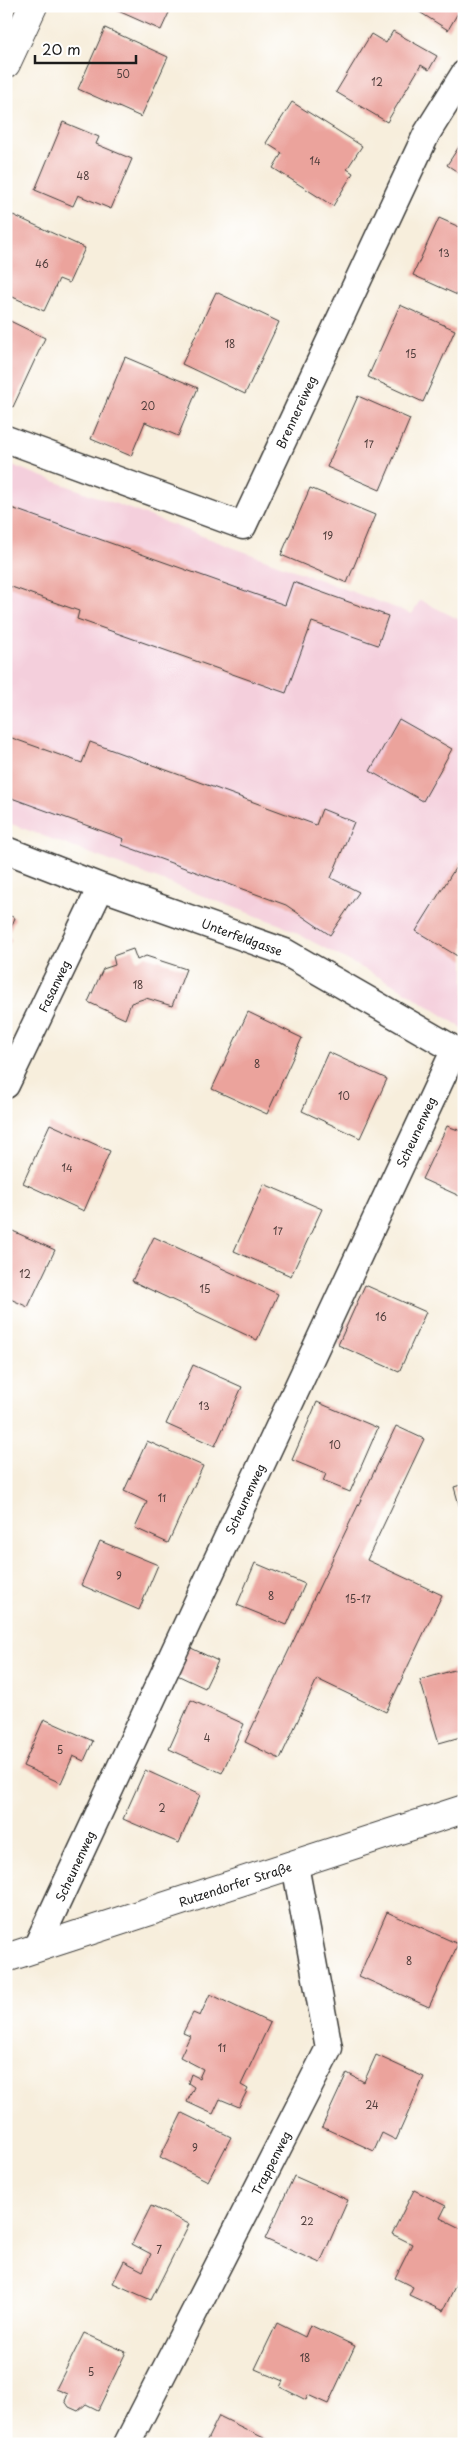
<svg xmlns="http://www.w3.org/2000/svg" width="470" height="2450" viewBox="0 0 470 2450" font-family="'Playpen Sans',sans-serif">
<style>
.built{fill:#f4cfdc}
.building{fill:#eba39c}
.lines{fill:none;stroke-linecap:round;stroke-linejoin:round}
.minor-casing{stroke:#3d3c39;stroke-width:29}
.tertiary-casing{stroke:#3d3c39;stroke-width:30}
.minor{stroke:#fff;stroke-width:26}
.tertiary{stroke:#fff;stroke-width:28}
.labels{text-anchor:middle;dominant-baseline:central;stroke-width:4;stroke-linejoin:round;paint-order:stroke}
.number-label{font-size:10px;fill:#503e3c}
.street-label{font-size:12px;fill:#1c1c1c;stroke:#fff}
</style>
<rect width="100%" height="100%" fill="#fff"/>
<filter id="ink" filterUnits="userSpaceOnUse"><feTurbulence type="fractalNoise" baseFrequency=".02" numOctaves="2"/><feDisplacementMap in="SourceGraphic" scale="10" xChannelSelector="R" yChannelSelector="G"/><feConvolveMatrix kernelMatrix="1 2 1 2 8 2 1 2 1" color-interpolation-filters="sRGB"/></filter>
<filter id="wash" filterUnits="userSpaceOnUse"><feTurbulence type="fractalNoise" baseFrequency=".0096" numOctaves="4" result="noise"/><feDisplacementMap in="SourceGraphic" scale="20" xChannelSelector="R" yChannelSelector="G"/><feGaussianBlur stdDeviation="1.12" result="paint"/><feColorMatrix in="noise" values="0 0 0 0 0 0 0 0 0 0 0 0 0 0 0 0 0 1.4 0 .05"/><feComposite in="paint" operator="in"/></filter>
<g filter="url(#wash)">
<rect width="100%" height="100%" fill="#f7eedc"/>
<!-- built -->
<path class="built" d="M6 463 412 614 420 600 464 622V1029L400 988 281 925 6 822Z"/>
<g id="blocks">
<!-- building -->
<path class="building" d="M118 6H172L161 30 116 10Z
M410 6H462L448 30Z
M105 28 168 57 141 117 78 89Z
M393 31 437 56 429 70 421 65 387 122 336 92 371 34 386 43Z
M292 102 362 146 347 169 353 173 333 206 273 168 282 153 266 143Z
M63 122 99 137 96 144 132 159 111 209 78 195 73 206 35 190Z
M464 139V176L447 165Z
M13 215 85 248 69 283 59 279 44 311 6 294V230Z
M439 218 464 229V298L413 275Z
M216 292 279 322 245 394 182 364Z
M400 305 455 330 423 402 368 377Z
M6 319 45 338 13 407 6 404Z
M125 357 198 388 178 436 145 422 131 456 91 439Z
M358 396 410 419 380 490 327 467Z
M310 488 375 515 347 583 281 555Z
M6 506 285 605 293 582 388 616 378 645 312 622 286 693 77 619 79 611 6 585Z
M399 719 452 749 423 801 370 771Z
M9 737 82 763 90 742 316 825 322 809 354 822 331 878 359 892 330 935 286 905 122 845 124 839 6 796V745Z
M464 854V960L416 931Z
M6 914 15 918 8 934 11 940 6 951Z
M133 949 137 960 146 956 186 969 172 1006 146 998 131 1003 125 1019 88 1002 103 969 115 965 113 956Z
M248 1012 302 1038 267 1114 212 1089Z
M328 1052 387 1079 360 1138 302 1111Z
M50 1124 110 1151 84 1211 23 1183Z
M447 1126 464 1132V1198L422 1179Z
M264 1184 322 1209 291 1276 234 1251Z
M6 1228 55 1250 28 1307 6 1297Z
M154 1237 278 1294 257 1340 132 1281Z
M365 1285 426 1312 399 1372 338 1345Z
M193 1365 242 1387 215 1446 166 1424Z
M317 1402 378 1428 350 1492 323 1481 326 1474 292 1460Z
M396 1426 424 1439 367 1560 442 1595 386 1712 317 1679 280 1759 245 1742Z
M147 1441 203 1466 168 1543 135 1528 147 1502 124 1491Z
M464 1484V1519H463L454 1487Z
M100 1541 158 1565 139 1610 81 1585Z
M255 1563 305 1584 287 1625 237 1605Z
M189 1647 218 1661 205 1688 177 1675Z
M464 1667V1736L439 1743 420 1680Z
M191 1700 244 1724 222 1773 169 1749Z
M44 1719 93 1741 84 1761 73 1756 61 1783 23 1766Z
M145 1770 200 1795 179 1843 123 1819Z
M387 1912 458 1944 429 2007 359 1976Z
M210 1994 270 2023 241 2085 248 2089 239 2107 220 2099 213 2114 187 2102 194 2087 188 2083 191 2074 199 2078 203 2069 180 2057 190 2036 183 2033 193 2013 200 2016Z
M376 2055 424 2077 396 2140 382 2133 374 2151 322 2127 347 2073 364 2082Z
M182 2113 231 2137 208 2181 160 2157Z
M294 2176 348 2200 320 2263 265 2239Z
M414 2190 446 2206 440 2218 464 2230V2268L443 2311 409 2295 413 2287 395 2278 412 2244 392 2234Z
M151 2206 189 2224 151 2300 113 2283 124 2261 143 2271 151 2254 132 2244Z
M277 2323 305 2337 310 2325 355 2346 328 2404 308 2395 306 2400 280 2387 283 2381 255 2369Z
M84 2333 126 2352 98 2410 86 2404 78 2411 69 2407 65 2401 68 2394 56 2389Z
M219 2416 276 2444H205Z"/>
</g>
</g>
<g filter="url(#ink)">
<use href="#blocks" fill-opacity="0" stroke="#3d3c39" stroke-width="1"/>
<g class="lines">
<defs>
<path id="minor" d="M6 439 243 526 427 133 464 74
M6 850 101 887 285 952 464 1055
M6 1085 101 887
M36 1948 455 1049
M127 2444 329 2048 295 1865"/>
<path id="tertiary" d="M6 64 33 6
M6 1958 464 1809"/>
</defs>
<!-- minor casing -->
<use href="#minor" class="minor-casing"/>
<!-- tertiary casing -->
<use href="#tertiary" class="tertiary-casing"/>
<!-- minor -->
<use href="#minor" class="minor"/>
<!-- tertiary -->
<use href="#tertiary" class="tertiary"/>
</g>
</g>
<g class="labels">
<!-- number labels -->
<g class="number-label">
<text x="123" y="73">50</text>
<text x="377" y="81">12</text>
<text x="315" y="160">14</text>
<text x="83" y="175">48</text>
<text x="444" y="252">13</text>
<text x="42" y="263">46</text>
<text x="230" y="343">18</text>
<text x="411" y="353">15</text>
<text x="148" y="405">20</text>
<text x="369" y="443">17</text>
<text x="328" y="535">19</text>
<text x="138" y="984">18</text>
<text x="257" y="1063">8</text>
<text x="344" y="1095">10</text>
<text x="67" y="1167">14</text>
<text x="278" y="1230">17</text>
<text x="25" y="1273">12</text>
<text x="205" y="1288">15</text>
<text x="381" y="1316">16</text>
<text x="204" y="1405">13</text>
<text x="335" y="1444">10</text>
<text x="162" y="1497">11</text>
<text x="119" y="1575">9</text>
<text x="271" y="1595">8</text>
<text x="358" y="1598">15-17</text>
<text x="207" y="1737">4</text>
<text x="60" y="1749">5</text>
<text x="162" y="1807">2</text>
<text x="409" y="1960">8</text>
<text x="222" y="2047">11</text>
<text x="372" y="2104">24</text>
<text x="195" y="2147">9</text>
<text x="307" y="2220">22</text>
<text x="159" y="2249">7</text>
<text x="305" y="2357">18</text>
<text x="91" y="2371">5</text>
</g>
<!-- street labels -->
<g class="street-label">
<text transform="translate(296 412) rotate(-65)">Brennereiweg</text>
<text transform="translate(242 937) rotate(20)">Unterfeldgasse</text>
<text transform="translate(54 986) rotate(-64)">Fasanweg</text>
<text transform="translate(416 1132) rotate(-65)">Scheunenweg</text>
<text transform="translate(245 1499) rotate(-65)">Scheunenweg</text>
<text transform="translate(75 1866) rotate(-65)">Scheunenweg</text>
<text transform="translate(235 1884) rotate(-18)">Rutzendorfer Straße</text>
<text transform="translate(271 2163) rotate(-63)">Trappenweg</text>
</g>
</g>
<!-- margin -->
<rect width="470" height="2450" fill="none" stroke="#fff" stroke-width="25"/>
<!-- scale -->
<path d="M35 55v8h101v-8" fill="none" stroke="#1c1c1c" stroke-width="2.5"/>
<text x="42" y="55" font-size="15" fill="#1c1c1c" stroke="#ffffff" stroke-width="4" paint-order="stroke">20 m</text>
</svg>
